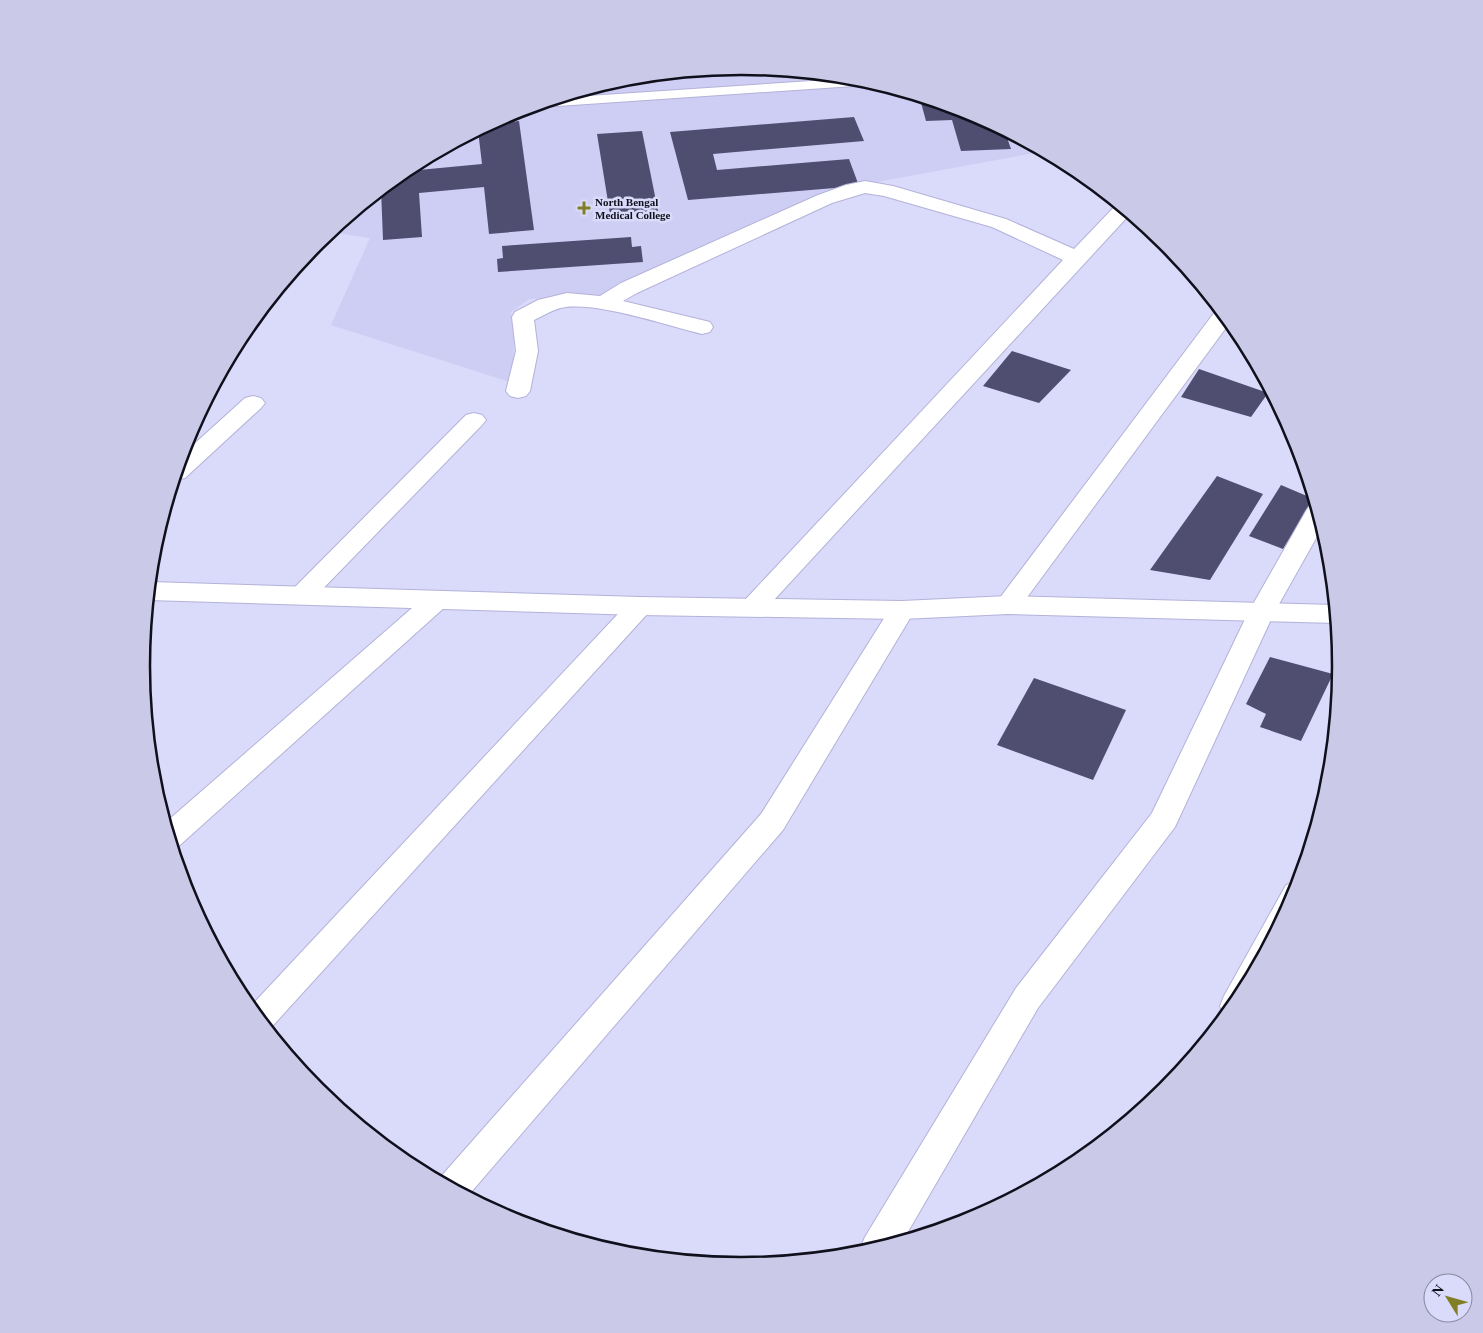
<svg xmlns="http://www.w3.org/2000/svg" width="1483" height="1333" viewBox="0 0 1483 1333" font-family="'Times New Roman',serif">
<style>
.built{fill:#cecdf3}
.building{fill:#4f4d70}
.lines{fill:none;stroke-linecap:round;stroke-linejoin:round}
.lane-casing{stroke:#b3b2d9;stroke-width:2}
.street-casing{stroke:#b3b2d9;stroke-width:2}
.primary-casing{stroke:#b3b2d9;stroke-width:2}
.lane{fill:#fff;fill-rule:evenodd}
.street{fill:#fff;fill-rule:evenodd}
.primary{fill:#fff;fill-rule:evenodd}
.poi-dot{fill:#827e25;stroke:#dadafa;stroke-width:2}
.labels{text-anchor:middle;dominant-baseline:central;stroke-width:5;stroke-linejoin:round;paint-order:stroke}
.far-poi-label{font-size:11px;font-weight:bold;fill:#100f1c;stroke:#dadafa;text-anchor:start}
.rim{fill:none;stroke:#100f1c;stroke-width:2.5}
</style>
<rect width="100%" height="100%" fill="#dadafa"/>
<!-- built -->
<path class="built" d="M742 66 859 78 971 112 1045 151 866 184 604 297 529 299 511 312 514 334 513 383 331 325 370 238 329 232 408 167 512 112 625 78Z"/>
<!-- building -->
<path class="building" d="M920 99H928L971 112 1004 129 1011 149 961 151 952 120 926 121Z
M854 117 864 141 713 154 717 170 849 159 859 186 688 200 670 132Z
M519 121 534 230 489 234 484 187 419 193 422 237 383 240 381 189 408 167 419 162V170L482 164 478 130 490 124Z
M642 131 658 211 610 214 597 134Z
M631 237 632 247 641 246 643 262 498 272 497 259 503 258 502 246Z
M1012 351 1071 370 1039 403 983 386Z
M1199 369 1268 393 1251 417 1181 397Z
M1217 476 1263 494 1210 580 1150 570Z
M1281 485 1314 499 1283 549 1249 536Z
M1270 657 1333 674 1301 741 1260 727 1266 714 1246 704Z
M1034 678 1126 710 1093 780 997 745Z"/>
<g class="lines">
<defs>
<path id="lane" d="M857 78 875 83 869 85 543 107 537 104 558 98Z"/>
<path id="street" d="M865 181 893 186 1006 219 1074 249 1117 204 1131 213 762 613 753 616 744 613 740 607 744 601 1063 260 992 227 884 196 865 193 832 203 637 293 623 301 710 322 713 327 710 332 702 334C666 325 601 303 566 307 555 308 545 315 534 320L538 351 530 391 526 396 518 398 510 396 506 391 516 351 512 317 515 312 538 300 567 293 600 296 621 283 818 195 846 185Z
M1220 308 1231 321 1017 611 1008 614 999 611 995 605 999 599 1217 309Z
M253 396 261 398 265 403 261 408 185 478 174 480 182 455 245 398Z
M474 413 482 415 486 420 482 425 311 601 302 604 293 601 289 595 293 589 466 415Z
M1316 504 1323 526 1274 613 1175 827 1038 1008 902 1242 862 1254 860 1249 865 1237 1016 988 1152 813 1248 613 1306 511 1310 505Z
M436 592 445 595 449 601 445 607 180 845 172 848 165 823 427 595Z
M640 597 649 600 653 606 649 612 268 1031 249 1008 631 600Z
M902 601 911 604 915 610 783 830 467 1197 437 1181 761 814 893 604Z
M1297 882 1300 883 1296 896 1240 1000 1227 1017 1224 1016 1220 1006 1224 996 1286 885Z"/>
<path id="primary" d="M150 582 640 597 902 601 1008 596 1336 605 1337 623 1008 614 902 619 640 615 149 600Z"/>
</defs>
<!-- lane casing -->
<use href="#lane" class="lane-casing"/>
<!-- street casing -->
<use href="#street" class="street-casing"/>
<!-- primary casing -->
<use href="#primary" class="primary-casing"/>
<!-- lane -->
<use href="#lane" class="lane"/>
<!-- street -->
<use href="#street" class="street"/>
<!-- primary -->
<use href="#primary" class="primary"/>
</g>
<!-- markers -->
<path class="poi-dot" d="M581.5 200.5h5v5h5v5h-5v5h-5v-5h-5v-5h5z"/>
<g class="labels">
<!-- far-poi labels -->
<g class="far-poi-label">
<text x="595" y="202">North Bengal<tspan x="595" dy="13">Medical College</tspan></text>
</g>
</g>
<!-- crop -->
<path d="M0 0H1483V1333H0ZM150 666a591 591 0 1 1 1182 0a591 591 0 1 1-1182 0Z" fill="#cacae8" fill-rule="evenodd"/>
<path class="rim" d="M150 666a591 591 0 1 1 1182 0a591 591 0 1 1-1182 0Z"/>
<!-- north arrow -->
<g transform="translate(1448 1298) rotate(307)"><circle r="24" fill="#dadafa" stroke="#8989a1"/>
<path d="M0-4L9 19L0 12L-9 19Z" fill="#827e25"/>
<text y="-8" font-size="14" font-weight="bold" text-anchor="middle" fill="#100f1c">N</text>
</g>
</svg>
